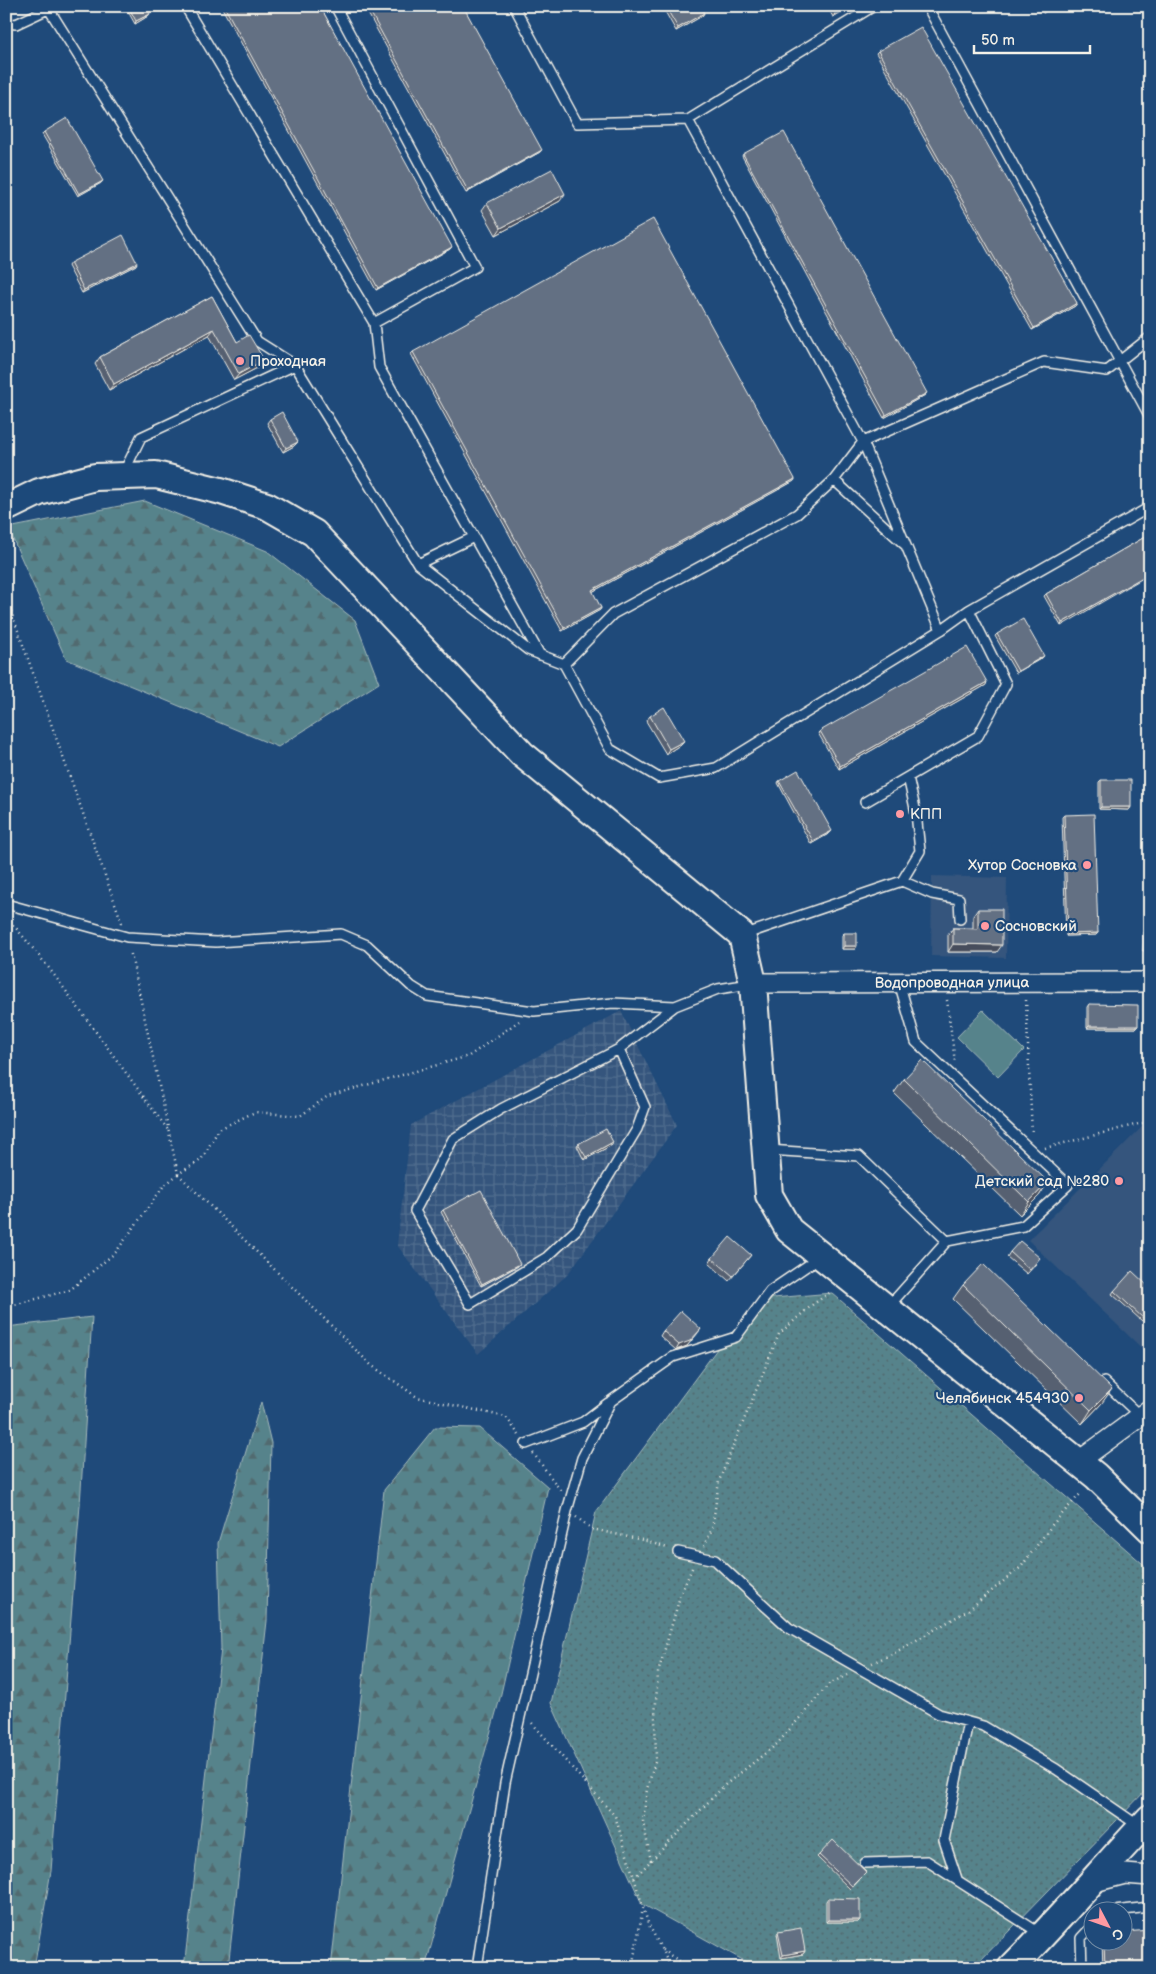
<svg xmlns="http://www.w3.org/2000/svg" width="1156" height="1974" viewBox="0 0 1156 1974" font-family="'Balsamiq Sans',sans-serif">
<style>
.built{fill:#34557d}
.industrial{fill:url(#industrial-grid)}
.grass{fill:url(#grass-dots);stroke:#a6baba}
.forest{fill:url(#forest-firs);stroke:#a6baba}
.pitch{fill:#57838b;stroke:#a6baba}
.lines{fill:none;stroke-linecap:round;stroke-linejoin:round}
.lane-casing{stroke:#f4f1e8;stroke-width:12}
.street-casing{stroke:#f4f1e8;stroke-width:22}
.secondary-casing{stroke:#f4f1e8;stroke-width:30}
.path{stroke:#f4f1e8;stroke-width:2.5;stroke-dasharray:1 4;stroke-linecap:butt}
.lane{stroke:#1f4a7a;stroke-width:9}
.street{stroke:#1f4a7a;stroke-width:19}
.secondary{stroke:#1f4a7a;stroke-width:26}
.wall{fill:#566071;stroke:#f4f1e8}
.shaded-wall{fill:#464e5c;stroke:#f4f1e8}
.building{fill:#647083;stroke:#f4f1e8}
.poi-dot{fill:#ff9aa2;stroke:#1f4a7a;stroke-width:2}
.labels{text-anchor:middle;dominant-baseline:central;stroke-width:4.5;stroke-linejoin:round;paint-order:stroke}
.poi-label{font-size:15px;fill:#f4f1e8;stroke:#1f4a7a;text-anchor:start}
.street-label{font-size:15px;fill:#f4f1e8;stroke:#1f4a7a}
</style>
<defs>
<pattern id="industrial-grid" width="8" height="8" patternUnits="userSpaceOnUse" patternTransform="scale(1.25)"><rect width="8" height="8" fill="#34557d"/><path d="M0 4h8M4 0v8" fill="none" stroke="#526e8f"/></pattern>
<pattern id="grass-dots" width="8" height="8" patternUnits="userSpaceOnUse" patternTransform="scale(1.25)"><rect width="8" height="8" fill="#57838b"/><path d="M2 2h.1M6 6h.1" fill="none" stroke="#516b6f" stroke-width="1.8" stroke-linecap="round"/></pattern>
<pattern id="forest-firs" width="22" height="20" patternUnits="userSpaceOnUse" patternTransform="scale(1.25)"><rect width="22" height="20" fill="#57838b"/><path d="M5 1l3.5 6h-7zM16 11l3.5 6h-7z" fill="#516b6f"/></pattern>
</defs>
<rect width="100%" height="100%" fill="#1f4a7a"/>
<filter id="ink" filterUnits="userSpaceOnUse"><feTurbulence type="fractalNoise" baseFrequency=".02" numOctaves="2"/><feDisplacementMap in="SourceGraphic" scale="10" xChannelSelector="R" yChannelSelector="G"/><feConvolveMatrix kernelMatrix="1 2 1 2 8 2 1 2 1" color-interpolation-filters="sRGB"/></filter>
<g filter="url(#ink)">
<!-- built -->
<path class="built" d="M932 876 1007 878 1006 958 931 956Z
M1147 1122H1150V1356L1028 1240Z"/>
<!-- industrial -->
<path class="industrial" d="M621 1011 677 1125 567 1275 478 1354 397 1245 411 1125Z"/>
<!-- grass -->
<path class="grass" d="M832 1293 1150 1570V1786L977 1964 757 1968 642 1904 551 1703 596 1512 726 1337 773 1298Z"/>
<!-- forest -->
<path class="forest" d="M145 501 267 551 355 620 379 683 278 747 66 659 8 528Z
M92 1317 80 1505 51 1871 34 1968H6V1327Z
M261 1402 271 1443 267 1621 228 1968H184L221 1649 218 1543Z
M435 1427 480 1428 548 1487 500 1698 425 1968H331L384 1490Z"/>
<!-- pitch -->
<path class="pitch" d="M983 1010 1024 1050 998 1077 957 1037Z"/>
<g class="lines">
<defs>
<path id="lane" d="M47 6 257 341 295 365 418 564 528 650 564 664 610 749 659 778 716 768 941 630 969 610 1150 507
M185 6 374 323 379 367 474 537 418 564
M335 6 475 267 374 323
M514 6 577 123 688 120 863 442 941 630
M927 6 1150 417
M6 23 16 24 50 8
M688 120 874 6
M123 474 141 437 295 365
M834 480 904 544
M474 537 540 655
M564 664 613 614 797 514 834 480 863 442 1044 362 1107 371 1150 337
M865 802 978 736 1006 684 969 610
M902 881 932 894 959 899 960 919
M6 904 127 937 216 942 341 934 367 945 411 986 427 996 534 1011 613 1003 675 1006
M743 935 902 881 920 851 916 813 908 777
M899 982 916 1042 1068 1185 1023 1226 947 1241
M619 1049 645 1107 637 1129 577 1229 547 1257 470 1304 415 1211 453 1139 501 1109 619 1049 675 1006 718 989 750 984
M768 1150 859 1156 947 1241 889 1306
M1104 1382 1140 1416
M526 1444 583 1422 608 1403
M678 1552 715 1560 789 1628 939 1714 983 1726 1056 1769 1139 1826
M865 1863 927 1861 1041 1934
M957 1879 944 1840 968 1722
M1105 1912 1150 1907
M477 1968 505 1783 567 1511 582 1458 611 1401 673 1357 736 1337 770 1291 820 1257
M1082 1968 1081 1938 1094 1924"/>
<g id="street">
<path id="s1" d="M753 983 1150 982"/>
<path d="M1079 1461 1150 1409"/>
<path d="M1090 1883 1125 1874 1150 1876"/>
</g>
<path id="secondary" d="M6 508 39 492 95 477 156 475 221 491 267 506 314 533 522 754 742 935 753 983 769 1195 789 1230 1096 1476 1150 1529
M1011 1968C1059 1920 1103 1868 1150 1818"/>
</defs>
<!-- lane casing -->
<use href="#lane" class="lane-casing"/>
<!-- street casing -->
<use href="#street" class="street-casing"/>
<!-- secondary casing -->
<use href="#secondary" class="secondary-casing"/>
<!-- path -->
<path class="path" d="M6 597 122 923
M7 917 49 968 168 1130
M947 1000 955 1062
M1026 1000 1032 1134
M1045 1148 1150 1121
M6 1307 70 1290 116 1252 163 1187 178 1174 130 950
M519 1435 506 1417 417 1397 371 1365 178 1174 201 1160 219 1129 255 1112 300 1116 328 1096 469 1056 519 1021
M533 1453 561 1491
M576 1517 592 1529 647 1541 667 1548
M704 1546 712 1529 719 1481 779 1334 812 1305 832 1291
M872 1663 894 1653 967 1611 1021 1567 1052 1525 1082 1492
M532 1723 615 1816 648 1923 671 1968
M651 1861 643 1821 647 1789 656 1759 655 1717 658 1673 681 1593 693 1566
M634 1878 725 1785 777 1744 829 1684 847 1675
M662 1950 690 1968
M632 1968 643 1908"/>
<!-- lane -->
<use href="#lane" class="lane"/>
<!-- street -->
<use href="#street" class="street"/>
<!-- secondary -->
<use href="#secondary" class="secondary"/>
</g>
<!-- wall -->
<path class="wall" d="M125 6H146L148 16 135 24Z
M221 6H320L450 249 376 290Z
M364 6H463L540 152 466 193Z
M662 6H700L704 13 702 16 676 31Z
M827 6H851L833 17Z
M1039 6H1054L1043 13Z
M878 51 1077 303 1075 306 1032 330 876 53Z
M44 132 103 181 101 183 78 196 42 134Z
M743 154 925 395 884 418 742 156Z
M560 201 496 235 482 210 487 203Z
M70 263 136 265 82 293 68 266Z
M212 296 237 342 264 360 259 367 234 380 209 335 109 390 95 364 100 357Z
M413 352 795 479 794 481 592 592 601 608 600 610 562 631 411 354Z
M270 419 298 442 294 446 283 452 267 423Z
M1150 534 1061 626 1044 596 1046 594Z
M997 634 1044 656 1042 658 1016 673 995 636Z
M986 685 839 769 818 733 820 731Z
M650 716 684 741 680 745 666 754 646 721Z
M1101 780 1131 807 1129 810 1099 809V782Z
M779 781 830 833 811 844 778 783Z
M1064 815 1098 933 1096 935 1066 936 1062 817Z
M978 909 997 952H948V935L953 928H973V916Z
M1148 911 1150 951H1143L1145 916Z
M844 933 855 949H842V935Z
M1089 1004 1136 1028H1087V1007Z
M904 1079 1048 1182 1039 1196 1020 1215 894 1093Z
M578 1144 612 1145 584 1160 577 1146Z
M443 1210 518 1266 481 1286 441 1212Z
M1010 1252 1037 1263 1027 1274 1007 1257Z
M751 1255 729 1281 709 1263 712 1258Z
M963 1285 1102 1403 1082 1424 953 1299Z
M1149 1287 1150 1313 1142 1321 1112 1294 1114 1291Z
M663 1331 698 1333 687 1346 676 1350 660 1336Z
M819 1855 864 1874 850 1889 817 1857Z
M828 1898 858 1922H826V1901Z
M778 1932 805 1951 803 1954 781 1958 777 1934Z
M1102 1942H1124L1150 1968H1103Z"/>
<!-- shaded-wall -->
<path class="shaded-wall" d="M849 6H851L833 17 835 14Z
M1050 6H1054L1043 13 1047 8Z
M704 13 702 16 676 31 678 28Z
M150 14 148 16 135 24 136 21Z
M542 150 540 152 466 193 468 191Z
M103 181 101 183 78 196 79 194Z
M565 194 560 201 496 235 501 228Z
M452 247 450 249 376 290 378 288Z
M137 263 136 265 82 293 84 290Z
M1077 303 1075 306 1032 330 1034 328Z
M214 329 209 335 109 390 114 384Z
M264 360 259 367 234 380 239 374Z
M927 393 925 395 884 418 886 415Z
M298 442 294 446 283 452 286 448Z
M795 479 794 481 590 593 592 590Z
M1150 573V574L1061 626 1062 623Z
M601 608 600 610 562 631 564 628Z
M1044 656 1042 658 1016 673 1018 671Z
M987 682 986 685 839 769 840 766Z
M684 741 680 745 666 754 669 749Z
M1101 807H1131L1129 810 1099 809Z
M832 831 830 833 811 844 813 841Z
M1098 933 1096 935 1066 936 1068 934Z
M953 944 1002 945 997 952H948Z
M844 946H857L855 949H842Z
M1147 946H1150V951H1143Z
M1089 1026H1138L1136 1028H1087Z
M613 1142 612 1145 584 1160 586 1157Z
M1048 1182 1039 1196 1020 1215 1029 1202Z
M520 1264 518 1266 481 1286 482 1284Z
M701 1329 687 1346 676 1350 679 1345Z
M1112 1389 1102 1403 1082 1424 1091 1410Z
M828 1920H860L858 1922H826Z
M805 1951 803 1954 781 1958 783 1955Z"/>
<!-- building -->
<path class="building" d="M128 6H146L150 14 136 21Z
M224 6H320L452 247 378 288Z
M367 6H463L542 150 468 191Z
M665 6H700L704 13 678 28Z
M830 6H849L835 14Z
M921 27 1077 303 1034 328 878 51Z
M67 118 103 181 79 194 44 132Z
M784 132 927 393 886 415 743 154Z
M552 169 565 194 501 228 487 203Z
M653 219 795 479 592 590 601 608 564 628 413 352Z
M123 235 137 263 84 290 70 263Z
M212 296 237 342 249 335 264 360 239 374 214 329 114 384 100 357Z
M282 412 298 442 286 448 270 419Z
M1150 534V573L1062 623 1046 594Z
M1023 619 1044 656 1018 671 997 634Z
M967 647 987 682 840 766 820 731Z
M664 707 684 741 669 749 650 716Z
M798 770 832 831 813 841 779 781Z
M1101 780H1131V807H1101Z
M1094 814 1098 933 1068 934 1064 815Z
M978 909H1002V945L953 944V928L978 929Z
M1148 911H1150V946H1147Z
M844 933H857V946H844Z
M1089 1004 1138 1005V1026H1089Z
M922 1060 1048 1182 1029 1202 904 1079Z
M606 1129 613 1142 586 1157 578 1144Z
M481 1190 520 1264 482 1284 443 1210Z
M730 1237 751 1255 733 1276 712 1258Z
M1020 1241 1040 1258 1030 1270 1010 1252Z
M983 1264 1112 1389 1091 1410 963 1285Z
M1132 1271 1149 1287 1150 1286V1312L1144 1319 1114 1291Z
M681 1311 701 1329 690 1341 679 1345 663 1331Z
M833 1840 866 1872 852 1886 819 1855Z
M828 1898 860 1899V1920H828Z
M801 1928 805 1951 783 1955 778 1932Z
M1150 1930V1968H1105L1104 1942H1124V1932Z"/>
</g>
<!-- markers -->
<g class="poi-dot">
<circle cx="240" cy="361" r="5"/>
<circle cx="900" cy="814" r="5"/>
<circle cx="1087" cy="865" r="5"/>
<circle cx="985" cy="926" r="5"/>
<circle cx="1119" cy="1181" r="5"/>
<circle cx="1079" cy="1398" r="5"/>
</g>
<g class="labels">
<!-- poi labels -->
<g class="poi-label">
<text x="250" y="361">Проходная</text>
<text x="910" y="814">КПП</text>
<text x="1077" y="865" text-anchor="end">Хутор Сосновка</text>
<text x="995" y="926">Сосновский</text>
<text x="1109" y="1181" text-anchor="end">Детский сад №280</text>
<text x="1069" y="1398" text-anchor="end">Челябинск 454930</text>
</g>
<!-- street labels -->
<g class="street-label">
<text stroke="none"><textPath href="#s1" startOffset="199">Водопроводная улица</textPath></text>
</g>
</g>
<!-- margin -->
<rect width="1156" height="1974" fill="none" stroke="#1f4a7a" stroke-width="25"/>
<rect x="12" y="12" width="1131" height="1949" fill="none" stroke="#f4f1e8" stroke-width="2" filter="url(#ink)"/>
<!-- north arrow -->
<g transform="translate(1108 1926) rotate(131)"><circle r="24" fill="#1f4a7a" stroke="#748da6"/>
<path d="M0-4L9 19L0 12L-9 19Z" fill="#ff9aa2"/>
<text y="-8" font-size="14" font-weight="bold" text-anchor="middle" fill="#f4f1e8">С</text>
</g>
<!-- scale -->
<path d="M974 45v8h116v-8" fill="none" stroke="#f4f1e8" stroke-width="2.5"/>
<text x="981" y="45" font-size="15" fill="#f4f1e8" stroke="#1f4a7a" stroke-width="4" paint-order="stroke">50 m</text>
</svg>
